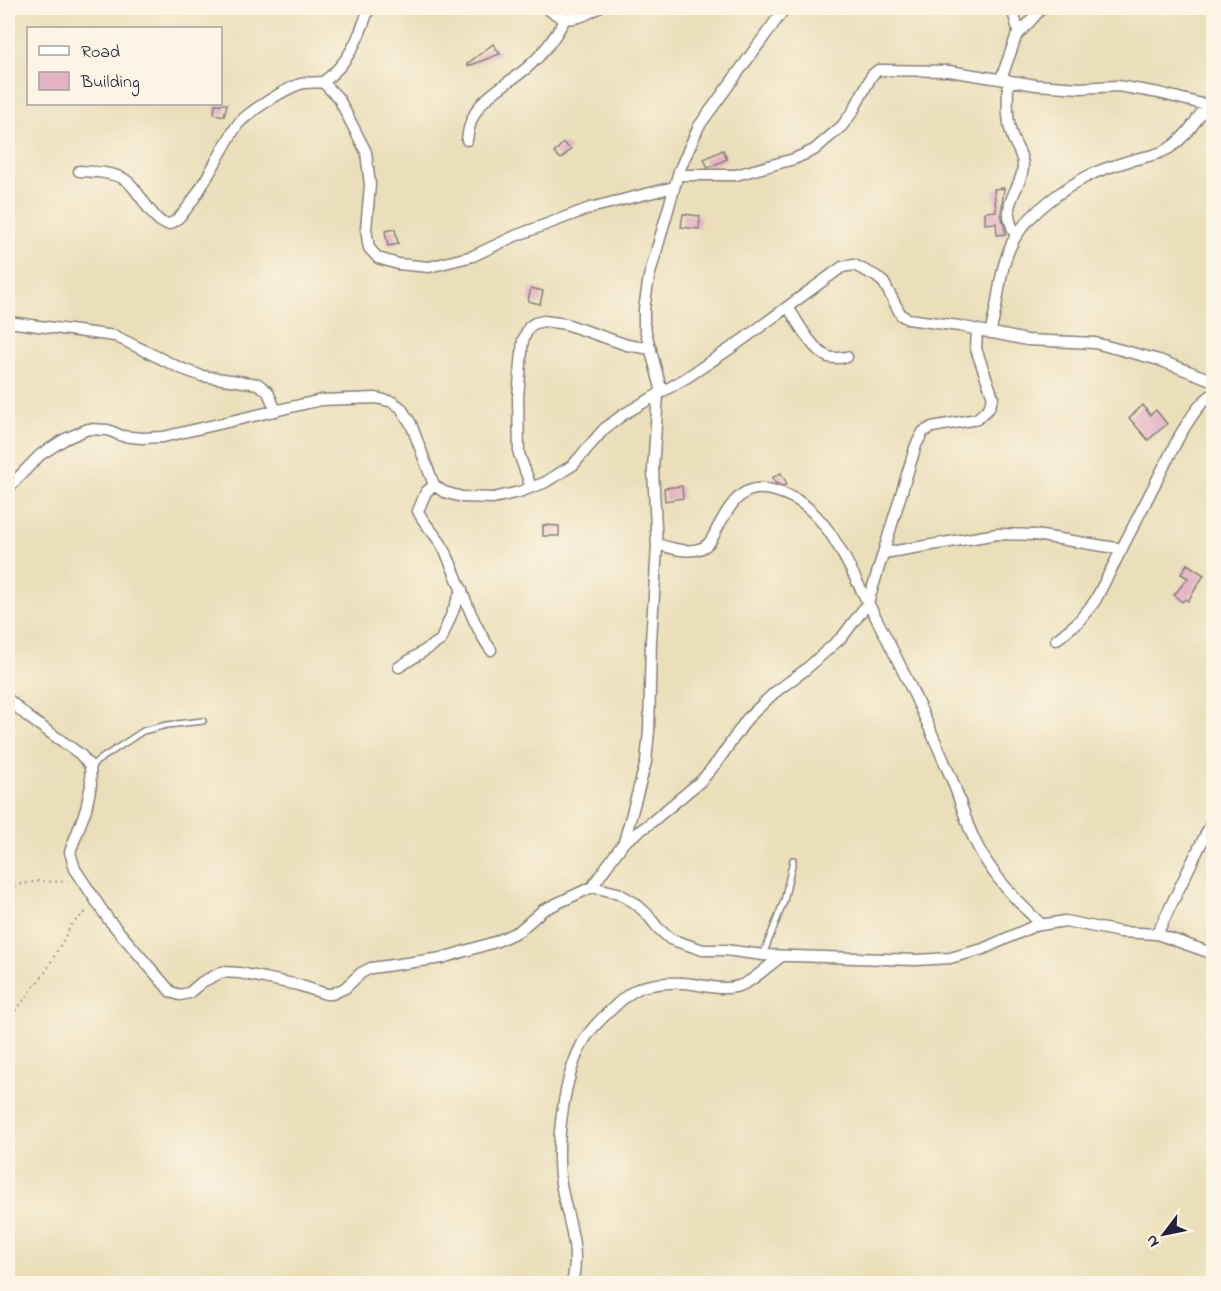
<svg xmlns="http://www.w3.org/2000/svg" width="1221" height="1291" viewBox="0 0 1221 1291" font-family="'Indie Flower',sans-serif">
<style>
.building{fill:#e3b3c5}
.lines{fill:none;stroke-linecap:round;stroke-linejoin:round}
.service-casing{stroke:#86807a;stroke-width:8}
.minor-casing{stroke:#86807a;stroke-width:13}
.path{stroke:#86807a;stroke-width:2;stroke-dasharray:1.5 4.5;stroke-linecap:butt}
.service{stroke:#fff;stroke-width:5}
.minor{stroke:#fff;stroke-width:10}
</style>
<rect width="100%" height="100%" fill="#fcf5e5"/>
<filter id="ink" filterUnits="userSpaceOnUse"><feTurbulence type="fractalNoise" baseFrequency=".0167" numOctaves="2"/><feDisplacementMap in="SourceGraphic" scale="12" xChannelSelector="R" yChannelSelector="G"/><feConvolveMatrix kernelMatrix="1 2 1 2 8 2 1 2 1" color-interpolation-filters="sRGB"/></filter>
<filter id="wash" filterUnits="userSpaceOnUse"><feTurbulence type="fractalNoise" baseFrequency=".008" numOctaves="4" result="noise"/><feDisplacementMap in="SourceGraphic" scale="24" xChannelSelector="R" yChannelSelector="G"/><feGaussianBlur stdDeviation="1.35" result="paint"/><feColorMatrix in="noise" values="0 0 0 0 0 0 0 0 0 0 0 0 0 0 0 0 0 1.4 0 .05"/><feComposite in="paint" operator="in"/></filter>
<g filter="url(#wash)">
<rect width="100%" height="100%" fill="#eadfba"/>
<g id="blocks">
<!-- building -->
<path class="building" d="M493 44 500 54 468 66 467 64Z
M215 104H227L224 116 214 114Z
M563 143 571 149 561 159 554 153Z
M723 150 727 159 708 168 704 159Z
M1004 188 1001 214 1006 234 997 235 996 223 985 224V212L996 211 994 189Z
M683 214 700 216 699 229 681 227Z
M395 229 398 244 388 246 385 231Z
M531 288 543 291 540 304 528 301Z
M1143 405 1150 415 1156 410 1167 424 1148 440 1129 418Z
M781 473 787 484 784 486 775 483 772 478Z
M682 486 683 498 665 501 664 488Z
M543 525 559 526V536H543Z
M1187 564 1204 575 1188 601 1185 599 1182 602 1174 595 1188 578 1181 574Z"/>
</g>
</g>
<g filter="url(#ink)">
<use href="#blocks" fill-opacity="0" stroke="#86807a" stroke-width="1.5"/>
<g class="lines">
<defs>
<path id="service" d="M90 766 143 731 167 725 203 721
M763 955 784 901 793 860"/>
<path id="minor" d="M546 8C567 24 576 20 598 8
M1012 8 1019 33
M1001 79 1016 37 1042 8
M1008 80C1008 99 1006 118 1012 136 1015 146 1023 154 1023 166 1023 182 1010 194 1009 210 1008 219 1012 228 1016 236
M323 82C349 63 359 38 369 8
M467 140C471 98 500 91 528 67 544 53 555 38 565 19
M79 171C94 172 111 172 124 179 139 187 153 225 168 224 188 222 224 143 238 124 250 111 287 87 304 83 310 82 317 83 323 82L339 99 366 152 370 185 366 229 369 248 378 258 398 264 429 267 473 256 515 236 590 208 674 187
M678 175H736L794 159 814 150 842 126 853 111 872 75 878 70 949 71 1036 85 1080 88 1118 86 1159 93 1206 105
M788 307C797 321 812 350 828 357 834 359 841 358 847 357
M8 322 115 336 180 368 202 376 258 384 268 392 276 411
M990 333C1000 301 998 265 1016 236 1032 211 1064 188 1090 175 1102 169 1116 165 1129 161 1142 157 1156 156 1168 149 1189 136 1201 113 1214 92
M662 392 644 325V309L649 277 679 171 699 126 785 8
M434 485 426 492 418 511C424 525 437 535 444 549 461 583 469 619 491 650
M9 487 40 455 65 439 88 429 108 430 122 436 141 438 163 437 321 400 376 398 393 402 401 408 411 424 434 485 444 492 462 497 493 498 519 492 544 483 573 465 604 429 624 414 686 378 734 346 842 267 854 265 876 276 884 283 901 315 908 319 959 326 1027 340 1095 343 1159 360 1214 381
M531 487 519 454 518 397 523 340 529 327 535 323 544 321 566 324 627 345 651 349
M657 544C671 548 688 554 702 548 711 544 713 536 718 527 736 494 749 478 789 496 828 513 847 564 866 599 898 658 926 718 952 780 960 799 965 820 974 839 989 872 1015 900 1041 924
M884 553 997 534 1035 535 1122 549
M1056 640 1078 622 1095 601 1180 435C1190 419 1198 404 1214 393
M399 667 441 640 462 589
M8 699 28 717 80 754 90 766 91 785 86 809 70 852 75 869 108 919 171 992 180 995 189 993 202 982 222 972 240 973 298 985 326 994H332L345 988 361 973 371 968 442 958 495 942 519 931 543 910 592 887 618 893 635 903 647 914 657 927 670 939 703 950H725L763 955 916 960 950 958 983 949 1034 926 1065 921 1120 932 1157 934 1214 954
M624 842 648 825 702 780 718 761 747 719 774 693 805 670 843 636 868 603 916 445 923 432 932 427 977 419 989 408 993 397 976 349 977 330
M592 887 624 842 646 762 649 731 651 641 657 547 653 470 658 394
M1157 934 1214 817
M572 1284C582 1242 564 1215 560 1176 556 1140 564 1079 581 1046 588 1031 601 1019 613 1008 621 1000 631 991 642 987 654 984 671 982 683 983 704 984 725 994 746 983 759 976 770 964 782 956"/>
</defs>
<!-- service casing -->
<use href="#service" class="service-casing"/>
<!-- minor casing -->
<use href="#minor" class="minor-casing"/>
<!-- path -->
<path class="path" d="M8 887 38 881 68 882
M8 1020 45 973 72 924 88 910"/>
<!-- service -->
<use href="#service" class="service"/>
<!-- minor -->
<use href="#minor" class="minor"/>
</g>
</g>
<!-- margin -->
<rect width="1221" height="1291" fill="none" stroke="#fcf5e5" stroke-width="30"/>
<!-- legend -->
<rect x="27" y="27" width="195" height="78" fill="#fcf5e5" stroke="#a5a1a1" stroke-width="1.5"/>
<rect x="39" y="46" width="30" height="9" fill="#ffffff" stroke="#a5a1a1" stroke-width="1.5"/>
<text x="81" y="57" font-size="18" fill="#22223b">Road</text>
<rect x="39" y="72" width="30" height="18" fill="#e3b3c5" stroke="#a5a1a1" stroke-width="1.5"/>
<text x="81" y="87" font-size="18" fill="#22223b">Building</text>
<!-- north arrow -->
<g transform="translate(1164 1234) rotate(238)" stroke="#fcf5e5" stroke-width="4.5" paint-order="stroke">
<path d="M0-4.5L10 22L0 15L-10 22Z" fill="#22223b"/>
<text y="-9" font-size="16" font-weight="bold" text-anchor="middle" fill="#22223b">N</text>
</g>
</svg>
